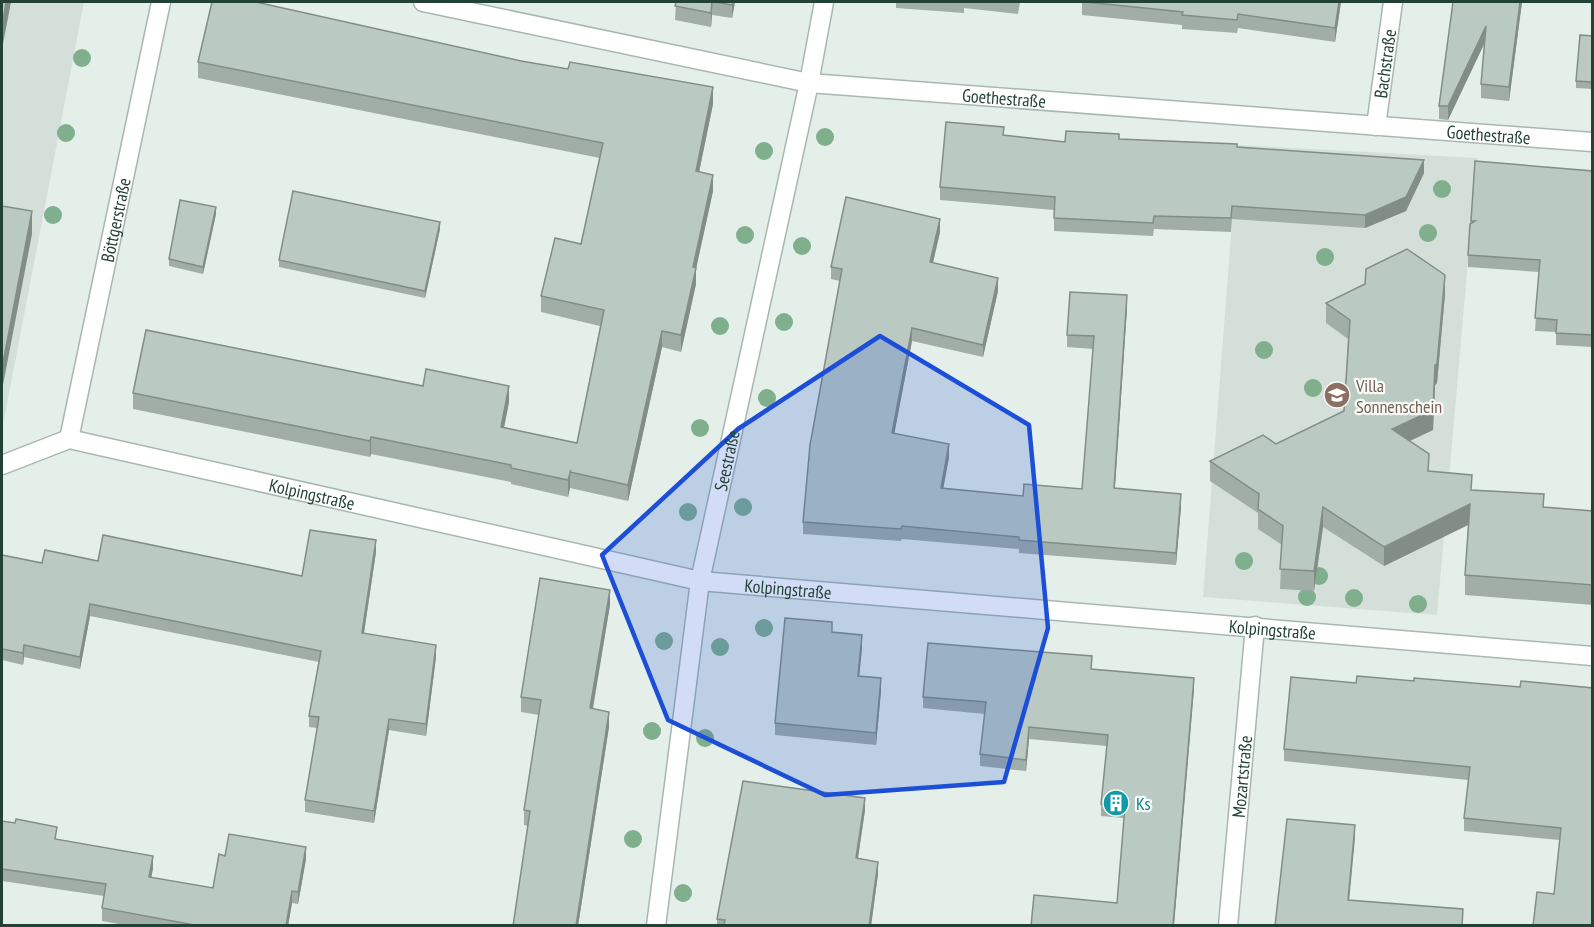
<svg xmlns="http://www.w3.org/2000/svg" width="1594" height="927" viewBox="0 0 1594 927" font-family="'PT Sans Narrow',sans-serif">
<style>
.built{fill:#d3dfd8}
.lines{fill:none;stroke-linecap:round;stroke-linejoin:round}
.minor-casing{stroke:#a7b8b0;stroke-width:21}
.minor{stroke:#fff;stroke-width:18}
.tree{fill:#7faf8d}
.wall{fill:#a0aea7}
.shaded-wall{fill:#828d88}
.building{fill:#bacac2;stroke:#828d88;stroke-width:1.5}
.marked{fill:#1d4ed8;fill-opacity:0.2;stroke:#1d4ed8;stroke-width:4.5;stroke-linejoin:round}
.labels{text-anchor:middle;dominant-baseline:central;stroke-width:4.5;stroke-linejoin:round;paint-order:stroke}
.street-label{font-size:18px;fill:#234237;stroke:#f6fbf8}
.education-label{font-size:18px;fill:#785e54;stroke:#f6fbf8;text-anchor:start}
.culture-label{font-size:18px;fill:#0d838f;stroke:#f6fbf8;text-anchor:start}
</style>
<rect width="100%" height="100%" fill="#e5efe9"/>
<!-- built -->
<path class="built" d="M2 2H84L3 425 2 424Z
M1238 145 1477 158 1437 615 1203 597Z"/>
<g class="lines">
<defs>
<g id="minor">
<path id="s1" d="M423 2 809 83 1592 142"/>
<path id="s2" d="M1376 126 1393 2"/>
<path id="s3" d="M69 439 161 2"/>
<path id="s4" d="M2 465 69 439 700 581 1592 656"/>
<path id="s5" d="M656 926 700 581 809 83 824 2"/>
<path id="s6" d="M1228 926 1255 626"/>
</g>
</defs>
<!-- minor casing -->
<use href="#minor" class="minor-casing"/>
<!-- minor -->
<use href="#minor" class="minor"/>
</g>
<!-- trees -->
<g class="tree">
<circle cx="82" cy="58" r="9"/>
<circle cx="66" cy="133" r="9"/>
<circle cx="825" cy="137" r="9"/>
<circle cx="764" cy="151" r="9"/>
<circle cx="1442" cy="189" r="9"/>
<circle cx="53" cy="215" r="9"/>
<circle cx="1428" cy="233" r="9"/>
<circle cx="745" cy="235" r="9"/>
<circle cx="802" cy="246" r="9"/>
<circle cx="1325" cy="257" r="9"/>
<circle cx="784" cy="322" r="9"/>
<circle cx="720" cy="326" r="9"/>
<circle cx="1264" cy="350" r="9"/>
<circle cx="1313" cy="388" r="9"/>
<circle cx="767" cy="398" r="9"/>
<circle cx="700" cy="428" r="9"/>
<circle cx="743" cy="507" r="9"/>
<circle cx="688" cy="512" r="9"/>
<circle cx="1244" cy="561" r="9"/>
<circle cx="1319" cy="576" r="9"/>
<circle cx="1307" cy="597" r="9"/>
<circle cx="1354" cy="598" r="9"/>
<circle cx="1418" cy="604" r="9"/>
<circle cx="764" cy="628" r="9"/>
<circle cx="664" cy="641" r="9"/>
<circle cx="720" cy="647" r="9"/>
<circle cx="652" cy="731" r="9"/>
<circle cx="705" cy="738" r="9"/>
<circle cx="633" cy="839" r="9"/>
<circle cx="683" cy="893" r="9"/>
</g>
<!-- wall -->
<path class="wall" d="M676 2H735L732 18 712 15 711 27 675 20Z
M896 2H1020L1018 14 964 8V13L896 8Z
M1082 2H1341L1335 42 1238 28 1237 33 1182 29V25L1082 15Z
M1453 2H1522L1509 101 1481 98V84L1485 42 1448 120 1439 119V106Z
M1593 36V89L1576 88V81Z
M198 62 713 104 699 172 713 191 696 268V284L681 352 662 347 628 501 570 488 568 497 511 484V482L371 454 370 457 133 409V393L423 386 509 402 504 427 577 443 600 326 541 312V296L581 244 600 158 198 78Z
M1004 135 1065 142 1119 139 1237 147 1424 173 1406 211 1365 228 1232 219 1231 232 1154 229 1153 236 1054 231V210L940 200V187Z
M1475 161 1593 171V347L1556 345V332L1535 331 1539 272 1468 267V255Z
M216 214 203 274 169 266V259Z
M440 229 425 298 279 267V260Z
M940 232 933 263 998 291 983 357 912 341 894 434 949 457 943 489 1023 496 1082 489 1093 349 1067 347V335L1127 308 1115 488 1181 507 1176 565 1019 553V549L902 539 901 541 803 534V522L840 281 831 279V267Z
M1445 294 1437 383 1435 385 1433 430 1410 441 1429 471 1472 490 1544 507 1593 511V605L1465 595V575L1468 525 1384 566 1323 527 1314 591 1280 589 1282 545 1258 529V513L1210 481V461L1276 444 1344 411 1348 339 1326 323V303Z
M376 552 364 634 436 657 426 736 389 730 374 823 305 812V800L317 728 309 727V716L319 662 90 616 80 669 24 657 23 665 2 660V555L42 563 98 561 302 576Z
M610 605 593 709 609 727 578 926H513L528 826 524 825V810L539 715 521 712V697Z
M832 632 862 648 859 676 881 691 876 745 775 735V723Z
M1092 669 1194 690 1117 903 1124 818 1101 816V804L1107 746 1029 739 1026 771 980 766V754L985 714 923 708V697Z
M1414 681 1520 687 1593 688 1554 894 1560 840 1464 831V818L1468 780 1284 761V749L1356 683Z
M865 810 858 859 878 874 871 926H717V919Z
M2 821 57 839 153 868 151 878 213 888 225 856 306 859 298 904 292 903 288 926H130L102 921V908L104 896 2 881Z"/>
<!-- shaded-wall -->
<path class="shaded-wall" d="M6 2H11L2 49V27Z
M712 2V15L711 27V13Z
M733 2H735L732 18V5Z
M1339 2H1341L1335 42V28Z
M1520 2H1522L1509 101V87Z
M1486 26V40L1448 120V106Z
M713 87V104L696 187V171Z
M1424 160V173L1406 211 1365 228V215Z
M713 175V191L693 283V267Z
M216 207V214L203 274V267Z
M32 211V234L2 390V368Z
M940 219V232L930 275V262Z
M440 222V229L425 298V291Z
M696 268V284L681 352V335Z
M1445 275V294L1437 383 1435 385 1433 430 1392 449V429L1435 365Z
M998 278V291L983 357V345Z
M1127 295V308L1114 500V488Z
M912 328V341L892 446V433Z
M662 331V347L628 501V485Z
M509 386V402L501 443V427Z
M371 437V454L370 457V441Z
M949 444V457L941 501V488Z
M570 472V488L568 497V480Z
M1181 494V507L1176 565V553Z
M1470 504V524L1384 566V547Z
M1323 507V527L1314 591V571Z
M376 540V552L362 645V633Z
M610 590V605L590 724V708Z
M90 604V616L80 669V657Z
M862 635V648L858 689V676Z
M24 645V657L23 665V653Z
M436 645V657L426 736V724Z
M881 678V691L876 745V733Z
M1194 678V690L1174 926H1173Z
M609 712V727L578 926H576Z
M389 719V730L374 823V811Z
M1029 727V739L1026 771V760Z
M865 798V810L856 870V858Z
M1355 825V838L1348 913V900Z
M306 847V859L298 904V892Z
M153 856V868L149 890V877Z
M878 862V874L871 926H869Z
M292 891V903L288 926H286Z"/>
<!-- building -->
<path class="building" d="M2 2H6L2 27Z
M212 2H256L521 61 568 69 570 62 713 87 696 171 713 175 693 267 696 268 681 335 662 331 628 485 570 472 571 470 568 480 511 468V465L371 437 370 441 133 393 146 330 423 386 426 369 509 386 501 427 577 443 604 310 541 296 555 238 581 244 603 143 198 62Z
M676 2H712L711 13 675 6Z
M715 2H733L732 5Z
M1086 2H1339L1335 28 1238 14 1237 20 1182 15 1183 12Z
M1453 2H1520L1509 87 1481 84 1486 26 1448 106H1439Z
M1580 35 1593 36V82L1576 81Z
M946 122 1004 127 1003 135 1065 142 1066 131 1119 134V139L1237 144V147L1424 160 1406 197 1365 215 1232 206 1231 218 1154 216 1153 223 1054 218 1055 197 940 187Z
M1475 161 1593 171V335L1556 333 1557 320 1535 318 1540 260 1468 255 1470 224 1475 221H1471Z
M293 191 440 222 425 291 279 260Z
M846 197 940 219 930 262 998 278 983 345 912 328 892 433 949 444 941 488 1023 496 1024 484 1082 489 1094 336 1067 335 1070 292 1127 295 1114 488 1181 494 1176 553 1019 540V537L902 526 901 529 803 522 810 445 842 269 831 267Z
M180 200 216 207 203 267 169 259Z
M2 206 32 211 2 368Z
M1407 249 1445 275 1437 364 1435 365 1433 410 1392 429 1429 454 1428 471 1472 475 1471 490 1544 494 1543 507 1593 511V585L1465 575 1470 504 1384 547 1323 507 1314 571 1280 569 1283 526 1258 509 1259 494 1210 461 1263 435 1276 444 1344 411 1350 320 1326 303 1365 284 1366 269Z
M310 530 376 540 362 633 436 645 426 724 389 719 374 811 305 800 319 717 309 716 321 651 90 604 80 657 24 645 23 653 2 649V555L42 563 45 550 98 561 103 535 302 576Z
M540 578 610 590 590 708 609 712 576 926H513L530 811 524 810 541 700 521 697Z
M785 618 832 622V632L862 635 858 676 881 678 876 733 775 723Z
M928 643 1092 656 1091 669 1194 678 1173 926H1031L1034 895 1117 903 1125 806 1101 804 1108 735 1029 727 1026 760 980 754 986 702 923 697Z
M1357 676 1414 681V678L1520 687 1521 681 1593 688V926H1533L1537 892 1554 894 1561 828 1464 818 1470 767 1284 749 1291 677 1356 683Z
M743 781 865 798 856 858 878 862 869 926H724L725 920 717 919Z
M16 819 57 827 55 839 153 856 149 877 213 888 219 854 225 856 229 834 306 847 298 892 292 891 286 926H200L102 908 106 884 2 869V821L15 823Z
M1287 819 1355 825 1348 900 1463 909 1462 926H1275Z"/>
<!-- marked area -->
<path class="marked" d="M880 336 1029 425 1048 628 1004 782 825 795 668 720 602 555 738 429Z"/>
<!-- icons -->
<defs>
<symbol id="school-disc" viewBox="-11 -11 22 22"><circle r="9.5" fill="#8d6e63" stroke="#f6fbf8"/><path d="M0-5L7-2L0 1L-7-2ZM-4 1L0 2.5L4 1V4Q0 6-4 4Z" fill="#fff"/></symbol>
<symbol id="building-disc" viewBox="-11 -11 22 22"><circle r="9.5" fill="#0f9aa8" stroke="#f6fbf8"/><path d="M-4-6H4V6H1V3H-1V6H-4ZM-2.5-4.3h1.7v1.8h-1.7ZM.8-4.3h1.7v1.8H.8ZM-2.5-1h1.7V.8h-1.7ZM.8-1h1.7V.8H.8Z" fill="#fff"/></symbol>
</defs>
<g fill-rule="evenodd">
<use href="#school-disc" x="1322" y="380" width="30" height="30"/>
<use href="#building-disc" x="1101" y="788" width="30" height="30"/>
</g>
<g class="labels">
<!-- street labels -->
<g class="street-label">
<text stroke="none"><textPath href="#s2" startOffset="63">Bachstraße</textPath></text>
<text stroke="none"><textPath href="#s1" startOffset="590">Goethestraße</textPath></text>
<text stroke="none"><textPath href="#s1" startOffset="1076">Goethestraße</textPath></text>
<text stroke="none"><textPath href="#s3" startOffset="224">Böttgerstraße</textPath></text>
<text stroke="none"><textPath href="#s5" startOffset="471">Seestraße</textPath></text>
<text stroke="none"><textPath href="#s4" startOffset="321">Kolpingstraße</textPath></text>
<text stroke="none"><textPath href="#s4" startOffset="807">Kolpingstraße</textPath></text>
<text stroke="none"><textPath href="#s4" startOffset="1293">Kolpingstraße</textPath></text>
<text stroke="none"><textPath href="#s6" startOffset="150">Mozartstraße</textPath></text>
</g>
<!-- education labels -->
<g class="education-label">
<text x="1356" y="385">Villa<tspan x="1356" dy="21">Sonnenschein</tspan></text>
</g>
<!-- culture labels -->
<g class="culture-label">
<text x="1136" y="803">Ks</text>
</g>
</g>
<!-- border -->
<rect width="1594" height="927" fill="none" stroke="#234237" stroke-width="6"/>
</svg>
